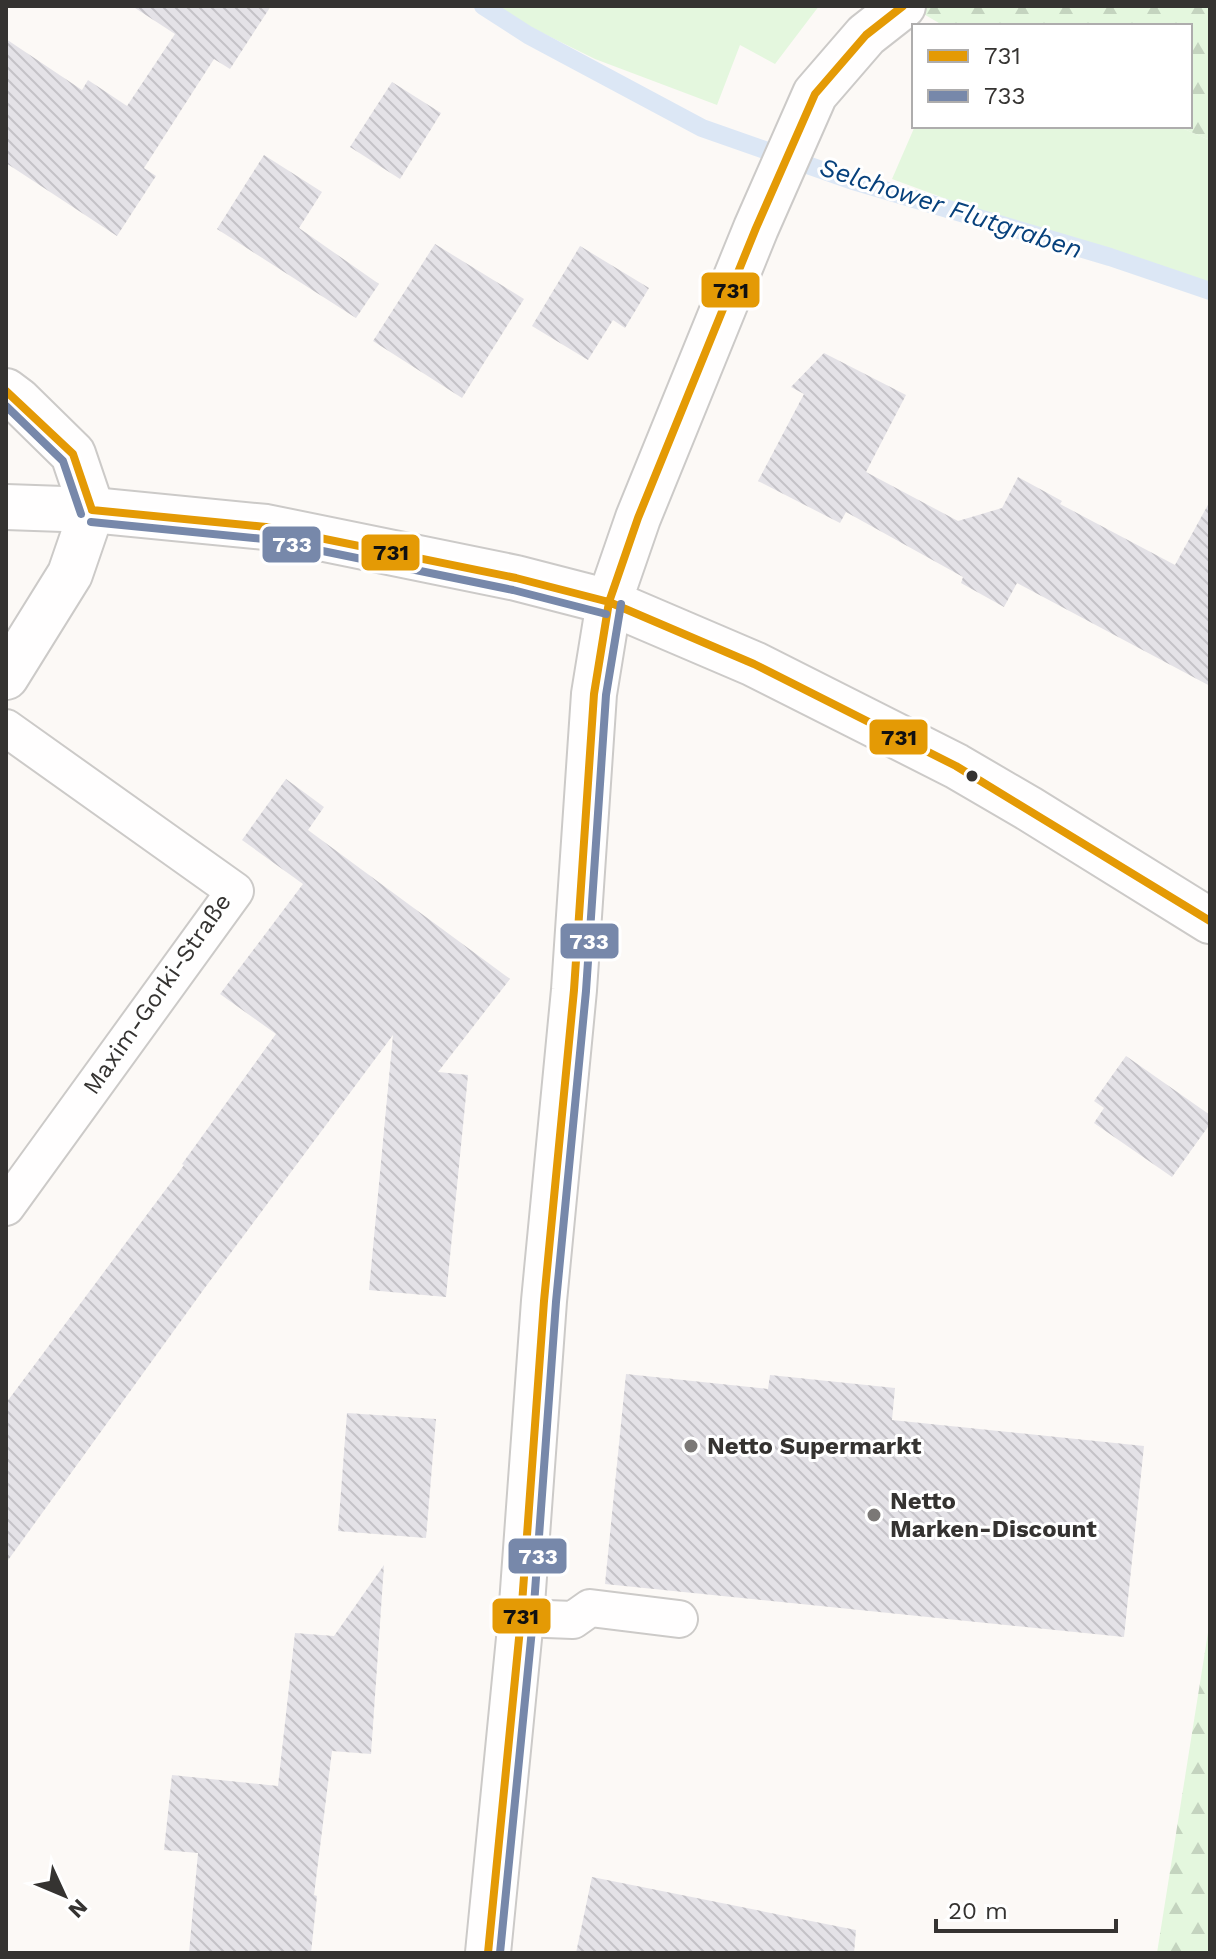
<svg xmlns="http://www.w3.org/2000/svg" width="1216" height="1959" viewBox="0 0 1216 1959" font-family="'Work Sans',sans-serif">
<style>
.green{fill:#e4f7de}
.forest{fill:url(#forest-firs)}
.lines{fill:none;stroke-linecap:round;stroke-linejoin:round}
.stream{stroke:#dce7f5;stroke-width:18}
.building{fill:url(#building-back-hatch)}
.lane-casing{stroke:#cccac8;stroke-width:40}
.street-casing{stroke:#cccac8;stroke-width:48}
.secondary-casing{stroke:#cccac8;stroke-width:48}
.lane{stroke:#fffefe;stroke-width:36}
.street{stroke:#fffefe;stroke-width:44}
.secondary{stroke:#fffefe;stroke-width:44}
.bus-1-casing{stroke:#fff;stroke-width:14}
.bus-2-casing{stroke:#fff;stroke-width:14}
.bus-1{stroke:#e49a05;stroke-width:8}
.bus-2{stroke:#78a;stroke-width:8}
.bus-dot{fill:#353331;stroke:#fff;stroke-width:3}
.poi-dot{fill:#7b7876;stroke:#fff;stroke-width:3}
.labels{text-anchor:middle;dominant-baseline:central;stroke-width:6;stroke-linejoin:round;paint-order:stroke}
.street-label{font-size:24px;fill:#353331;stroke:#fff}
.poi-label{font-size:24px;font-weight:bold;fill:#353331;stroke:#fff;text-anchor:start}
.water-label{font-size:26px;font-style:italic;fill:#07417c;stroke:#fff}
.line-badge{stroke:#fff;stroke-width:3}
.badge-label{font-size:22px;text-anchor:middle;font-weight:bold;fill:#fff}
.pale-badge-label{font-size:22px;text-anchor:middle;font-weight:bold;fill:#111}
</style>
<defs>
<pattern id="forest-firs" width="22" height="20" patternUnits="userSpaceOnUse" patternTransform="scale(2)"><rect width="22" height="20" fill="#e4f7de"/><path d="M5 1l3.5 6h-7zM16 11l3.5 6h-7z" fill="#c4d4bf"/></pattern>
<pattern id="building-back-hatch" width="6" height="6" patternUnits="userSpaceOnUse" patternTransform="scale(2)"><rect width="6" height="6" fill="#e4e2e7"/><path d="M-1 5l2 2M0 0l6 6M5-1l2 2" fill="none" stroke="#c4c2c7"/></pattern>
</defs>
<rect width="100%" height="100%" fill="#fcf9f6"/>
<!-- green -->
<path class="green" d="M488 6H819L775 64 740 45 717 105 595 59Z
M915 126H1177L1210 140V296L892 179Z"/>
<!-- forest -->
<path class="forest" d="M910 6H1210V140L1177 126H1190V26H944Z
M1210 1620V1953H1157Z"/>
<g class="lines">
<!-- stream -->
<path class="stream" d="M483 6 528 35 702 128 850 180 1110 257 1210 291"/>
</g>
<!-- building -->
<path class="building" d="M132 6H271L230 69 214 59 144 168 156 176 117 236 6 163V39L82 90 88 80 127 106 175 34Z
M392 82 441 113 400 179 350 147Z
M264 155 322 192 299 228 379 284 356 318 217 229Z
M435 244 524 299 462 398 373 341Z
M580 246 649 288 625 328 613 320 588 360 532 326Z
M824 353 906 395 866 472 958 521 1002 508 1018 477 1062 501 1060 504 1175 565 1210 501V686L1017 583 1004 607 961 583 963 577 846 512 840 523 758 481 804 394 791 387Z
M286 779 324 807 308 830 510 979 438 1072 468 1075 446 1297 369 1290 393 1035 204 1289 6 1563V1403L184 1165 182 1164 276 1034 220 994 303 884 242 840Z
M1126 1056 1210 1115V1124L1172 1177 1094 1123 1104 1108 1094 1101Z
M626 1374 768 1389 770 1375 895 1388 892 1420 1144 1446 1124 1637 605 1584Z
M347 1413 436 1419 426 1538 338 1531Z
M384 1565 371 1754 332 1751 314 1895 317 1896 311 1953H189L198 1853 164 1850 172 1775 278 1786 295 1633 334 1636Z
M592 1877 856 1930 854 1953H576Z"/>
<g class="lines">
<defs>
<path id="lane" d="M6 728 235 891 6 1207
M521 1618 573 1620 590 1608 679 1619"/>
<path id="street" d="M6 391 18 400 73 454 92 510 70 574 6 677
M488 1953 521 1618 544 1301 574 990 594 694 609 602"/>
<path id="secondary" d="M6 507 92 510 266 527 516 578 609 602 754 664 956 766 1028 808 1210 921
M609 602 638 518 756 228 815 94 866 35 903 6"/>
</defs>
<!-- lane casing -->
<use href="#lane" class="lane-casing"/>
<!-- street casing -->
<use href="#street" class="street-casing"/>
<!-- secondary casing -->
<use href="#secondary" class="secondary-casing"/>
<!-- lane -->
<use href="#lane" class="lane"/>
<!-- street -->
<use href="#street" class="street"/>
<!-- secondary -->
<use href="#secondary" class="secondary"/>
<defs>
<path id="bus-1" d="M6 391 73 454 92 510
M92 510 266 527 516 578 609 602 754 664 956 766 1210 921
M488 1953 521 1618 544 1301 574 990 594 694 609 602 638 518 756 228 815 94 866 35 903 6"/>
<path id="bus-2" d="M6 406 63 461 81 514
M91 522 264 539 513 590 606 614
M500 1953 533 1619 556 1302 586 991 606 695 621 604"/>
</defs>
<!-- bus-1 casing -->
<use href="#bus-1" class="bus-1-casing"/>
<!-- bus-2 casing -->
<use href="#bus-2" class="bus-2-casing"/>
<!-- bus-1 -->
<use href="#bus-1" class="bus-1"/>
<!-- bus-2 -->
<use href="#bus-2" class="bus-2"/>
</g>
<!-- markers -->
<circle class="bus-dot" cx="972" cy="776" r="7"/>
<g class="poi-dot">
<circle cx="691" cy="1446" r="8"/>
<circle cx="874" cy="1515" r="8"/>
</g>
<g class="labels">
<!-- street labels -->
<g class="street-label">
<text transform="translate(157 994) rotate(-55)">Maxim-Gorki-Straße</text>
</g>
<!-- poi labels -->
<g class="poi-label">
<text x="707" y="1446">Netto Supermarkt</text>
<text x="890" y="1501">Netto<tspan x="890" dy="28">Marken-Discount</tspan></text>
</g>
<!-- water labels -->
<g class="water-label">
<text transform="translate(951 208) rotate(18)">Selchower Flutgraben</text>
</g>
</g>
<g class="line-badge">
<rect x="700" y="271" width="61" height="38" rx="8" fill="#e49a05"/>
<rect x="261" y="525" width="61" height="39" rx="8" fill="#78a"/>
<rect x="360" y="533" width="61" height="39" rx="8" fill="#e49a05"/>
<rect x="868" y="718" width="61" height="38" rx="8" fill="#e49a05"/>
<rect x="559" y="922" width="61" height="38" rx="8" fill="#78a"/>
<rect x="507" y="1537" width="61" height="38" rx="8" fill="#78a"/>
<rect x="491" y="1597" width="61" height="38" rx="8" fill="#e49a05"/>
</g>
<g class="badge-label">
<text x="292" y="552">733</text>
<text x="589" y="949">733</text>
<text x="538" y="1564">733</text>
</g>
<g class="pale-badge-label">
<text x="731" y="298">731</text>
<text x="391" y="560">731</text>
<text x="899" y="745">731</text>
<text x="521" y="1624">731</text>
</g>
<!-- border -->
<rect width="1216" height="1959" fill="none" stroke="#353331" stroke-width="16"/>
<!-- legend -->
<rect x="912" y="24" width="280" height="104" fill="#ffffff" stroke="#aeadad" stroke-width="2"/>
<rect x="928" y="50" width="40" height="12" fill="#e49a05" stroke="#aeadad" stroke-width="2"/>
<text x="984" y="64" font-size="24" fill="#353331">731</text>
<rect x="928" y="90" width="40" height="12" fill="#7788aa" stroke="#aeadad" stroke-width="2"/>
<text x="984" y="104" font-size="24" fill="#353331">733</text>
<!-- north arrow -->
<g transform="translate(64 1895) rotate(134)" stroke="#ffffff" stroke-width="6" paint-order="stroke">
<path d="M0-6L14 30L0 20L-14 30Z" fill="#353331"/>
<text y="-12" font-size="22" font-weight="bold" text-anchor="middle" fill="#353331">N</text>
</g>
<!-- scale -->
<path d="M936 1919v12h180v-12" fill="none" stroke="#353331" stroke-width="4"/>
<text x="948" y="1919" font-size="24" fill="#353331" stroke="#ffffff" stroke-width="6" paint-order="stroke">20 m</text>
</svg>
